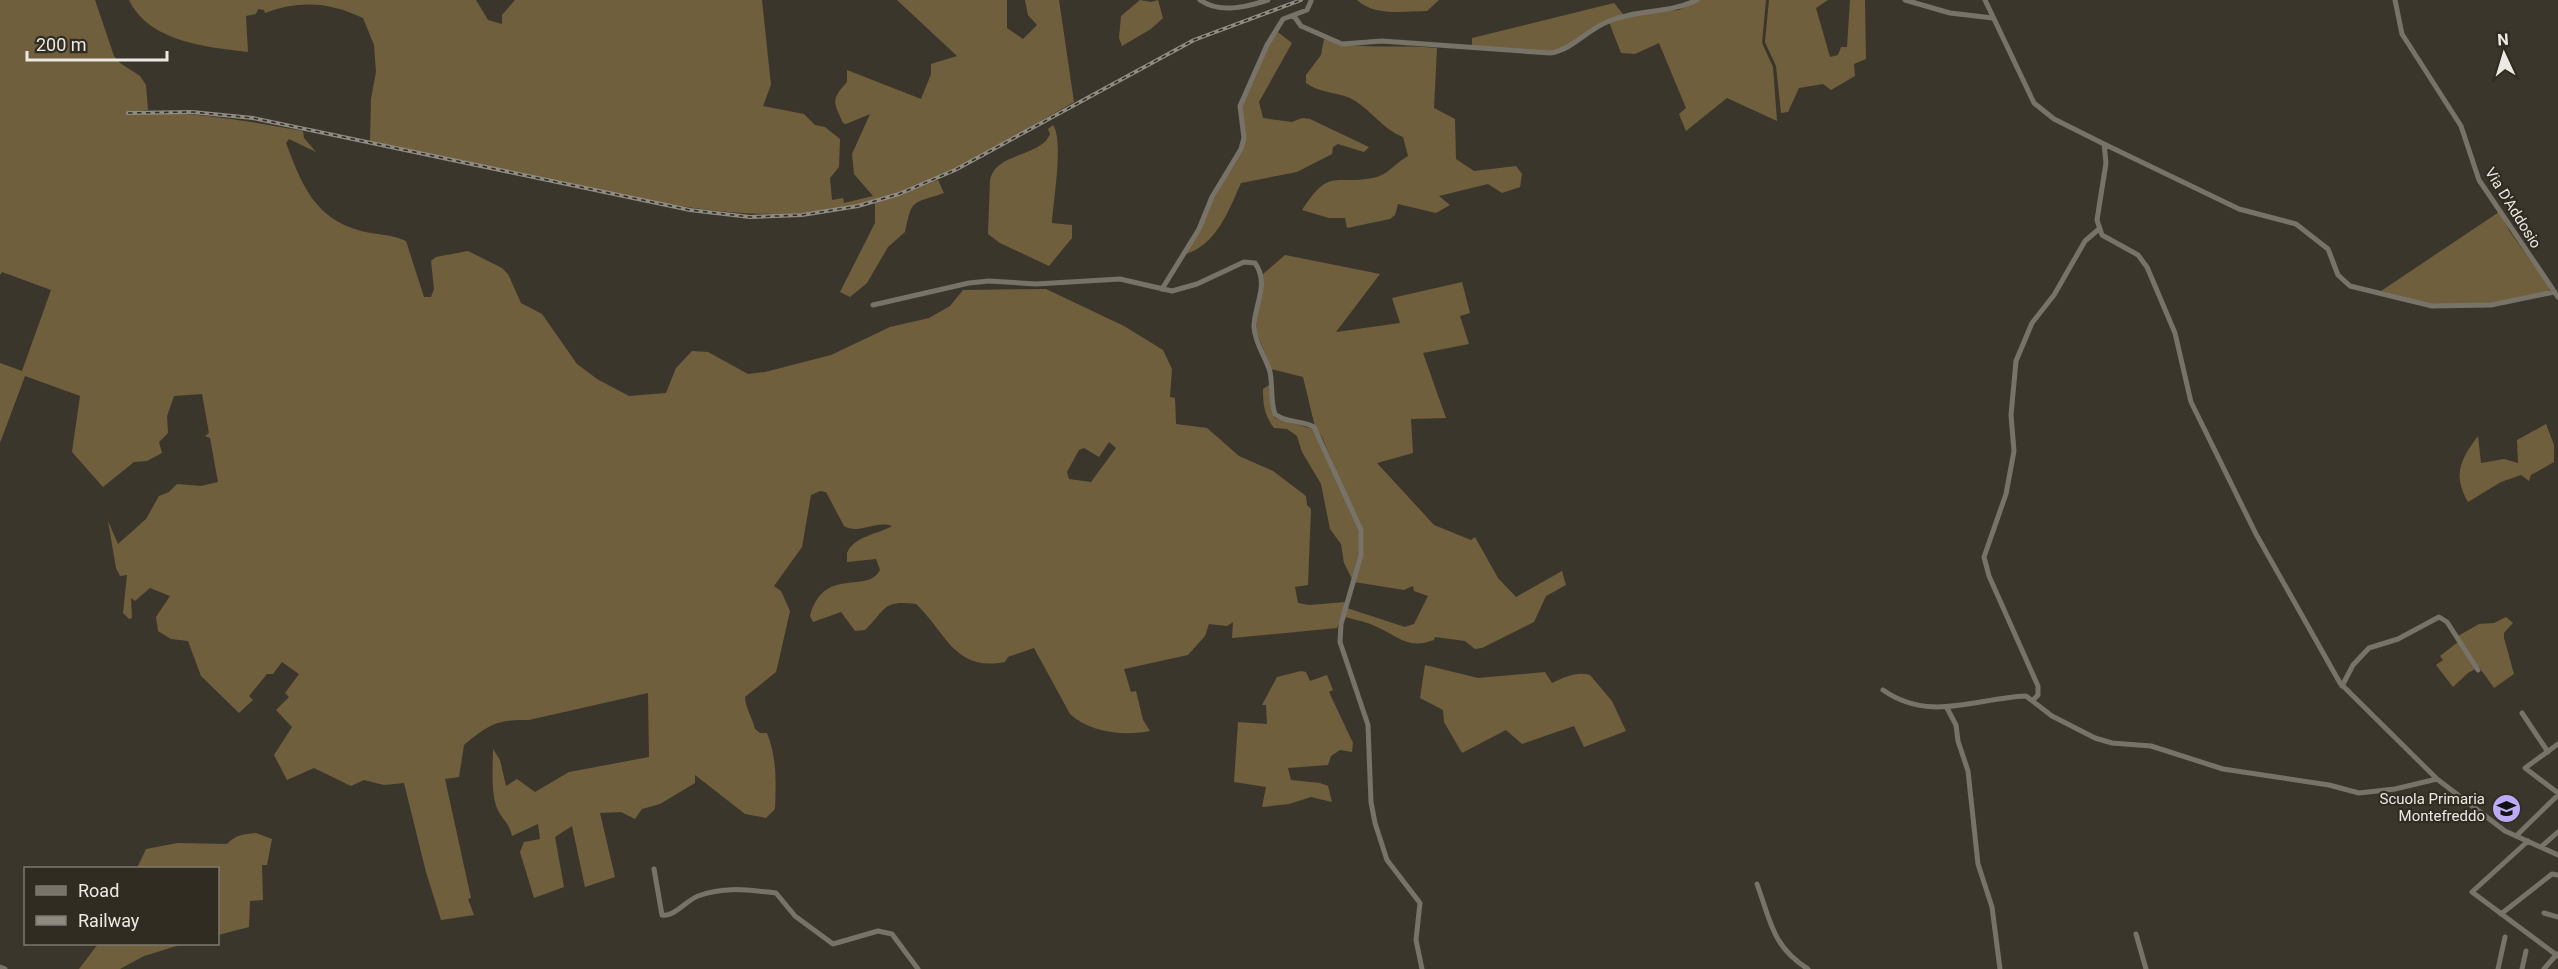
<svg xmlns="http://www.w3.org/2000/svg" width="2558" height="969" viewBox="0 0 2558 969" font-family="Roboto,sans-serif">
<style>
.green{fill:#705f3d;fill-rule:evenodd}
.lines{fill:none;stroke-linecap:round;stroke-linejoin:round}
.street{stroke:#787368;stroke-width:5}
.rail-casing{stroke:#8f8b83;stroke-width:4}
.rail{stroke:#312c22;stroke-width:1.5;stroke-dasharray:4.5;stroke-linecap:butt}
.labels{text-anchor:middle;dominant-baseline:central;stroke-width:4.5;stroke-linejoin:round;paint-order:stroke}
.street-label{font-size:15px;fill:#ece9e3;stroke:#312c22}
.poi-label{font-size:15px;fill:#ece9e3;stroke:#312c22;text-anchor:end}
</style>
<rect width="100%" height="100%" fill="#3b362c"/>
<!-- green -->
<path class="green" d="M0 0H95L114 56 120 63 140 76 146 85 148 110 129 112V115C188 109 245 121 303 131L304 138 316 152 289 139 286 143C302 185 314 218 361 231 377 235 391 234 406 241L424 297H431L434 289 431 261 436 257 468 251 502 268 508 274 521 303 542 314 577 364 597 379 629 396 666 393 676 368 692 351 708 352 748 374 765 372 831 355 890 327 929 318 950 306 963 290 1046 289 1124 326 1163 350 1172 369 1170 397 1175 398 1176 424 1207 428 1239 456 1273 471 1306 496 1307 505 1311 509 1308 585 1295 587 1298 603 1309 605 1346 602 1337 628 1232 638 1233 622 1227 626 1209 624 1205 636 1188 655 1124 669 1131 692 1136 691 1143 720 1150 731C1125 736 1090 733 1070 714L1034 648 1008 657 1005 662C954 672 946 632 916 604 882 600 887 609 865 630L855 631 841 612 813 622 810 616C824 565 867 595 880 570L876 559 847 562V553C854 536 879 534 892 526 874 520 860 535 844 526L826 492 820 491 811 495 802 547 774 586 781 591 790 611 778 664 776 672 745 697C745 707 752 717 755 729L760 733H767C777 758 776 782 775 809L766 818 745 814 695 775V783L660 804 642 809 635 819 621 812 600 813 615 877 585 887 572 826 555 837 564 887 534 898 520 852 524 842 540 839 538 824 512 836C508 821 505 823 499 812 490 797 493 765 493 749L500 760 506 786 517 779 535 792 569 772 649 757 648 693 529 720C498 719 488 725 464 745L459 777 445 779 471 898 468 899 474 915 441 920 426 872 404 783 384 785 364 780 351 786 314 768 287 780 274 755 292 727 276 710 289 697 285 693 299 674 282 662 273 674H267L249 696 253 700 239 713 201 676 188 641 171 639 158 631 156 617 170 596 150 588 135 601 131 598 132 618 129 619 123 613 127 575 120 576 116 568 108 521 118 544 146 519 159 496 169 492 177 484 201 486 218 482 210 438 205 436 209 433 202 394 174 396 167 416 168 433 159 442 162 453 147 461 134 462 103 487 72 452 80 396 25 376 0 443V363L22 371 51 290 2 272 0 275ZM1109 442 1116 448 1091 482 1069 479 1067 472 1079 450 1084 448 1099 457Z
M129 0H476L488 20 502 24V15L515 0H762L771 85 763 106 804 114 815 125 825 127 840 139 839 167 830 178 832 200 843 198 844 203 873 196 854 174 852 154 870 114 846 124 843 123C833 101 831 100 847 82V70L921 99 931 74V64L957 56 897 0H1007V28L1023 39 1037 25 1028 15 1025 0H1059L1074 102C1015 135 956 174 892 195 782 233 674 206 565 183 500 169 435 155 370 141L371 99 376 72 374 45 363 18C330 2 299 0 265 13L264 10 258 9 256 14 246 16 248 52C207 47 149 42 129 0Z
M1140 0 1151 2 1158 0 1163 18 1151 29 1122 46 1119 38 1121 16Z
M1357 0H1439L1427 11C1403 11 1376 17 1357 0Z
M1698 0H1766L1762 43 1773 67 1777 121 1727 98 1686 131 1679 114 1686 108 1659 43 1635 54 1621 53 1609 22 1638 13 1679 10Z
M1769 0H1828L1816 8 1830 57 1838 55 1841 47H1847L1850 0H1865L1866 59 1854 64 1855 76 1831 90 1823 84 1799 88 1788 112 1781 113 1776 66 1765 42Z
M1614 3 1623 14 1557 52 1472 47V38Z
M1275 30 1292 43 1259 102 1263 118 1292 122 1302 118 1310 119 1369 147 1364 152 1338 144 1333 147 1332 154 1297 172 1241 183C1228 212 1216 246 1183 255L1244 144 1241 108Z
M1324 39C1355 51 1401 44 1437 48L1434 108 1455 119 1456 159 1474 171 1516 166 1522 174 1520 187 1502 193 1488 184 1439 196 1450 205 1436 213 1398 204 1395 215 1390 219 1347 228 1345 218H1329L1302 210C1331 165 1335 187 1377 177 1389 173 1397 162 1408 156L1403 137C1382 129 1370 108 1350 98 1335 92 1320 93 1306 83V75L1321 55Z
M1053 125C1064 140 1053 202 1052 223L1072 225V238L1049 266 1000 243 988 234 990 180C996 152 1041 157 1050 134L1048 129Z
M938 180 944 193C912 204 912 198 905 232L888 247 867 283 850 297 840 292 875 223V203Z
M2499 212 2510 232 2549 286 2550 291 2486 304H2433L2381 291Z
M1285 255 1380 274 1336 332 1400 323 1392 298 1462 282 1470 313 1460 316 1469 344 1423 353 1446 418 1411 419 1413 453 1377 463 1434 525 1471 540 1475 537 1498 578 1516 597 1562 571 1566 585 1546 596 1534 622 1482 648 1475 649 1465 641 1435 637 1434 640C1406 650 1399 636 1377 627 1368 622 1356 620 1345 617L1347 608 1405 627 1414 624 1428 596 1414 591 1413 586 1404 590 1354 582 1362 531 1322 437 1315 427 1303 377 1271 369 1256 330 1262 275Z
M1269 385 1275 418 1313 429 1360 531V549L1352 579 1344 563 1341 544 1330 529 1321 484 1302 452 1297 436 1287 429 1274 428C1264 415 1263 404 1263 389Z
M2546 424 2554 445V462L2531 475 2529 481 2521 475 2501 482 2468 502C2452 474 2461 459 2478 436L2481 463 2504 459 2518 463 2517 440Z
M2506 617 2513 623 2504 633V638L2514 674 2494 688 2479 667 2468 673 2453 687 2436 665 2443 660 2440 656 2458 642V636L2479 624 2494 623Z
M1425 665 1478 678 1545 672 1552 683C1564 677 1578 671 1590 675L1612 701 1626 731 1584 747 1574 726 1522 744 1506 730 1462 753 1444 722 1443 710 1420 698Z
M1301 671 1306 672 1310 681 1327 675 1333 690 1329 692 1353 743 1352 752 1340 750 1331 756 1328 765 1288 768 1291 780 1320 783 1328 786 1332 802 1311 797 1289 804 1262 807 1266 787 1234 782 1238 722 1267 724 1266 705H1262L1277 677Z
M256 833 272 839 267 865H262L263 900 250 901 249 927 218 935V868H137L146 849 178 843 227 844C235 835 244 834 256 833Z
M98 944H183L144 956 120 969H79Z"/>
<g class="lines">
<!-- street -->
<path class="street" d="M1200 0C1220 14 1246 7 1268 0
M1905 0 1950 13 1993 18
M1985 0 2034 103 2054 119 2104 144 2106 163 2097 220 2102 235 2138 255 2147 267 2175 333 2191 402 2256 534 2340 683 2437 779 2505 831 2558 855
M2395 0 2402 34 2461 126 2479 180 2558 297
M1294 16 1301 26 1342 44 1382 41 1550 53C1572 50 1587 30 1607 22 1637 9 1668 14 1697 0
M2104 144 2239 209 2296 224 2328 249 2338 275 2350 286 2432 306 2491 305 2554 292
M1162 289 1199 229 1212 197 1241 149 1244 138 1240 106 1267 45 1283 19 1307 10 1311 1
M873 305 969 283 989 281 1036 284 1120 279 1172 291 1197 284 1244 262 1255 263C1270 284 1254 305 1254 327 1255 344 1266 357 1270 372 1273 386 1270 400 1275 414 1285 423 1302 420 1314 427L1361 530V555L1341 624 1340 642 1368 725 1371 802 1375 823 1387 860 1420 903 1416 940 1422 969
M2342 686 2353 665 2369 648 2398 639 2439 617 2447 622 2478 670
M1883 690C1930 723 1976 698 2026 696L2052 716 2095 738 2112 743 2151 746 2223 769 2329 785 2359 793 2395 789 2437 779
M2033 700 2038 695V686L1989 576 1984 557 2006 494 2014 451 2011 415 2016 361 2032 323 2054 295 2085 241 2099 229
M1947 708 1956 725 1958 741 1968 771 1978 864 1992 907 2000 969
M2522 713 2548 752
M2558 744 2525 768 2558 793
M2516 836 2558 795
M2528 841 2472 892 2558 956
M2541 847 2558 832
M654 869 662 915C673 918 687 900 698 896 725 886 748 890 776 893L795 916 833 944 878 931 892 934 918 969
M1757 884C1771 922 1772 946 1808 969
M2544 913 2558 917
M2501 914 2552 874 2558 875
M2136 934 2146 969
M0 967 5 969
M2498 969 2505 937
M2522 969 2526 951
M2544 969 2557 954"/>
<defs>
<path id="rail" d="M128 113 192 112 253 118 690 210 750 217 802 215 858 206 899 194 955 170 1194 40 1301 0"/>
</defs>
<!-- rail casing -->
<use href="#rail" class="rail-casing"/>
<!-- rail -->
<use href="#rail" class="rail"/>
</g>
<!-- icons -->
<defs>
<symbol id="school-disc" viewBox="-11 -11 22 22"><circle r="9.5" fill="#bcaaf5" stroke="#312c22"/><path d="M0-5L7-2L0 1L-7-2ZM-4 1L0 2.5L4 1V4Q0 6-4 4Z" fill="#111"/></symbol>
</defs>
<g fill-rule="evenodd">
<use href="#school-disc" x="2490" y="792" width="33" height="33"/>
</g>
<g class="labels">
<!-- street labels -->
<g class="street-label">
<text transform="translate(2513 208) rotate(58)">Via D'Addosio</text>
</g>
<!-- poi labels -->
<g class="poi-label">
<text x="2485" y="799">Scuola Primaria<tspan x="2485" dy="17">Montefreddo</tspan></text>
</g>
</g>
<!-- legend -->
<rect x="24" y="867" width="195" height="78" fill="#312c22" stroke="#7c786f" stroke-width="1.5"/>
<rect x="36" y="886" width="30" height="9" fill="#787368" stroke="#7c786f" stroke-width="1.5"/>
<text x="78" y="897" font-size="18" fill="#ece9e3">Road</text>
<rect x="36" y="916" width="30" height="9" fill="#8f8b83" stroke="#7c786f" stroke-width="1.5"/>
<text x="78" y="927" font-size="18" fill="#ece9e3">Railway</text>
<!-- north arrow -->
<g transform="translate(2504 54) rotate(356)" stroke="#312c22" stroke-width="4.5" paint-order="stroke">
<path d="M0-4.5L10 22L0 15L-10 22Z" fill="#ece9e3"/>
<text y="-9" font-size="16" font-weight="bold" text-anchor="middle" fill="#ece9e3">N</text>
</g>
<!-- scale -->
<path d="M27 51v9h140v-9" fill="none" stroke="#ece9e3" stroke-width="3"/>
<text x="36" y="51" font-size="18" fill="#ece9e3" stroke="#312c22" stroke-width="4.5" paint-order="stroke">200 m</text>
</svg>
